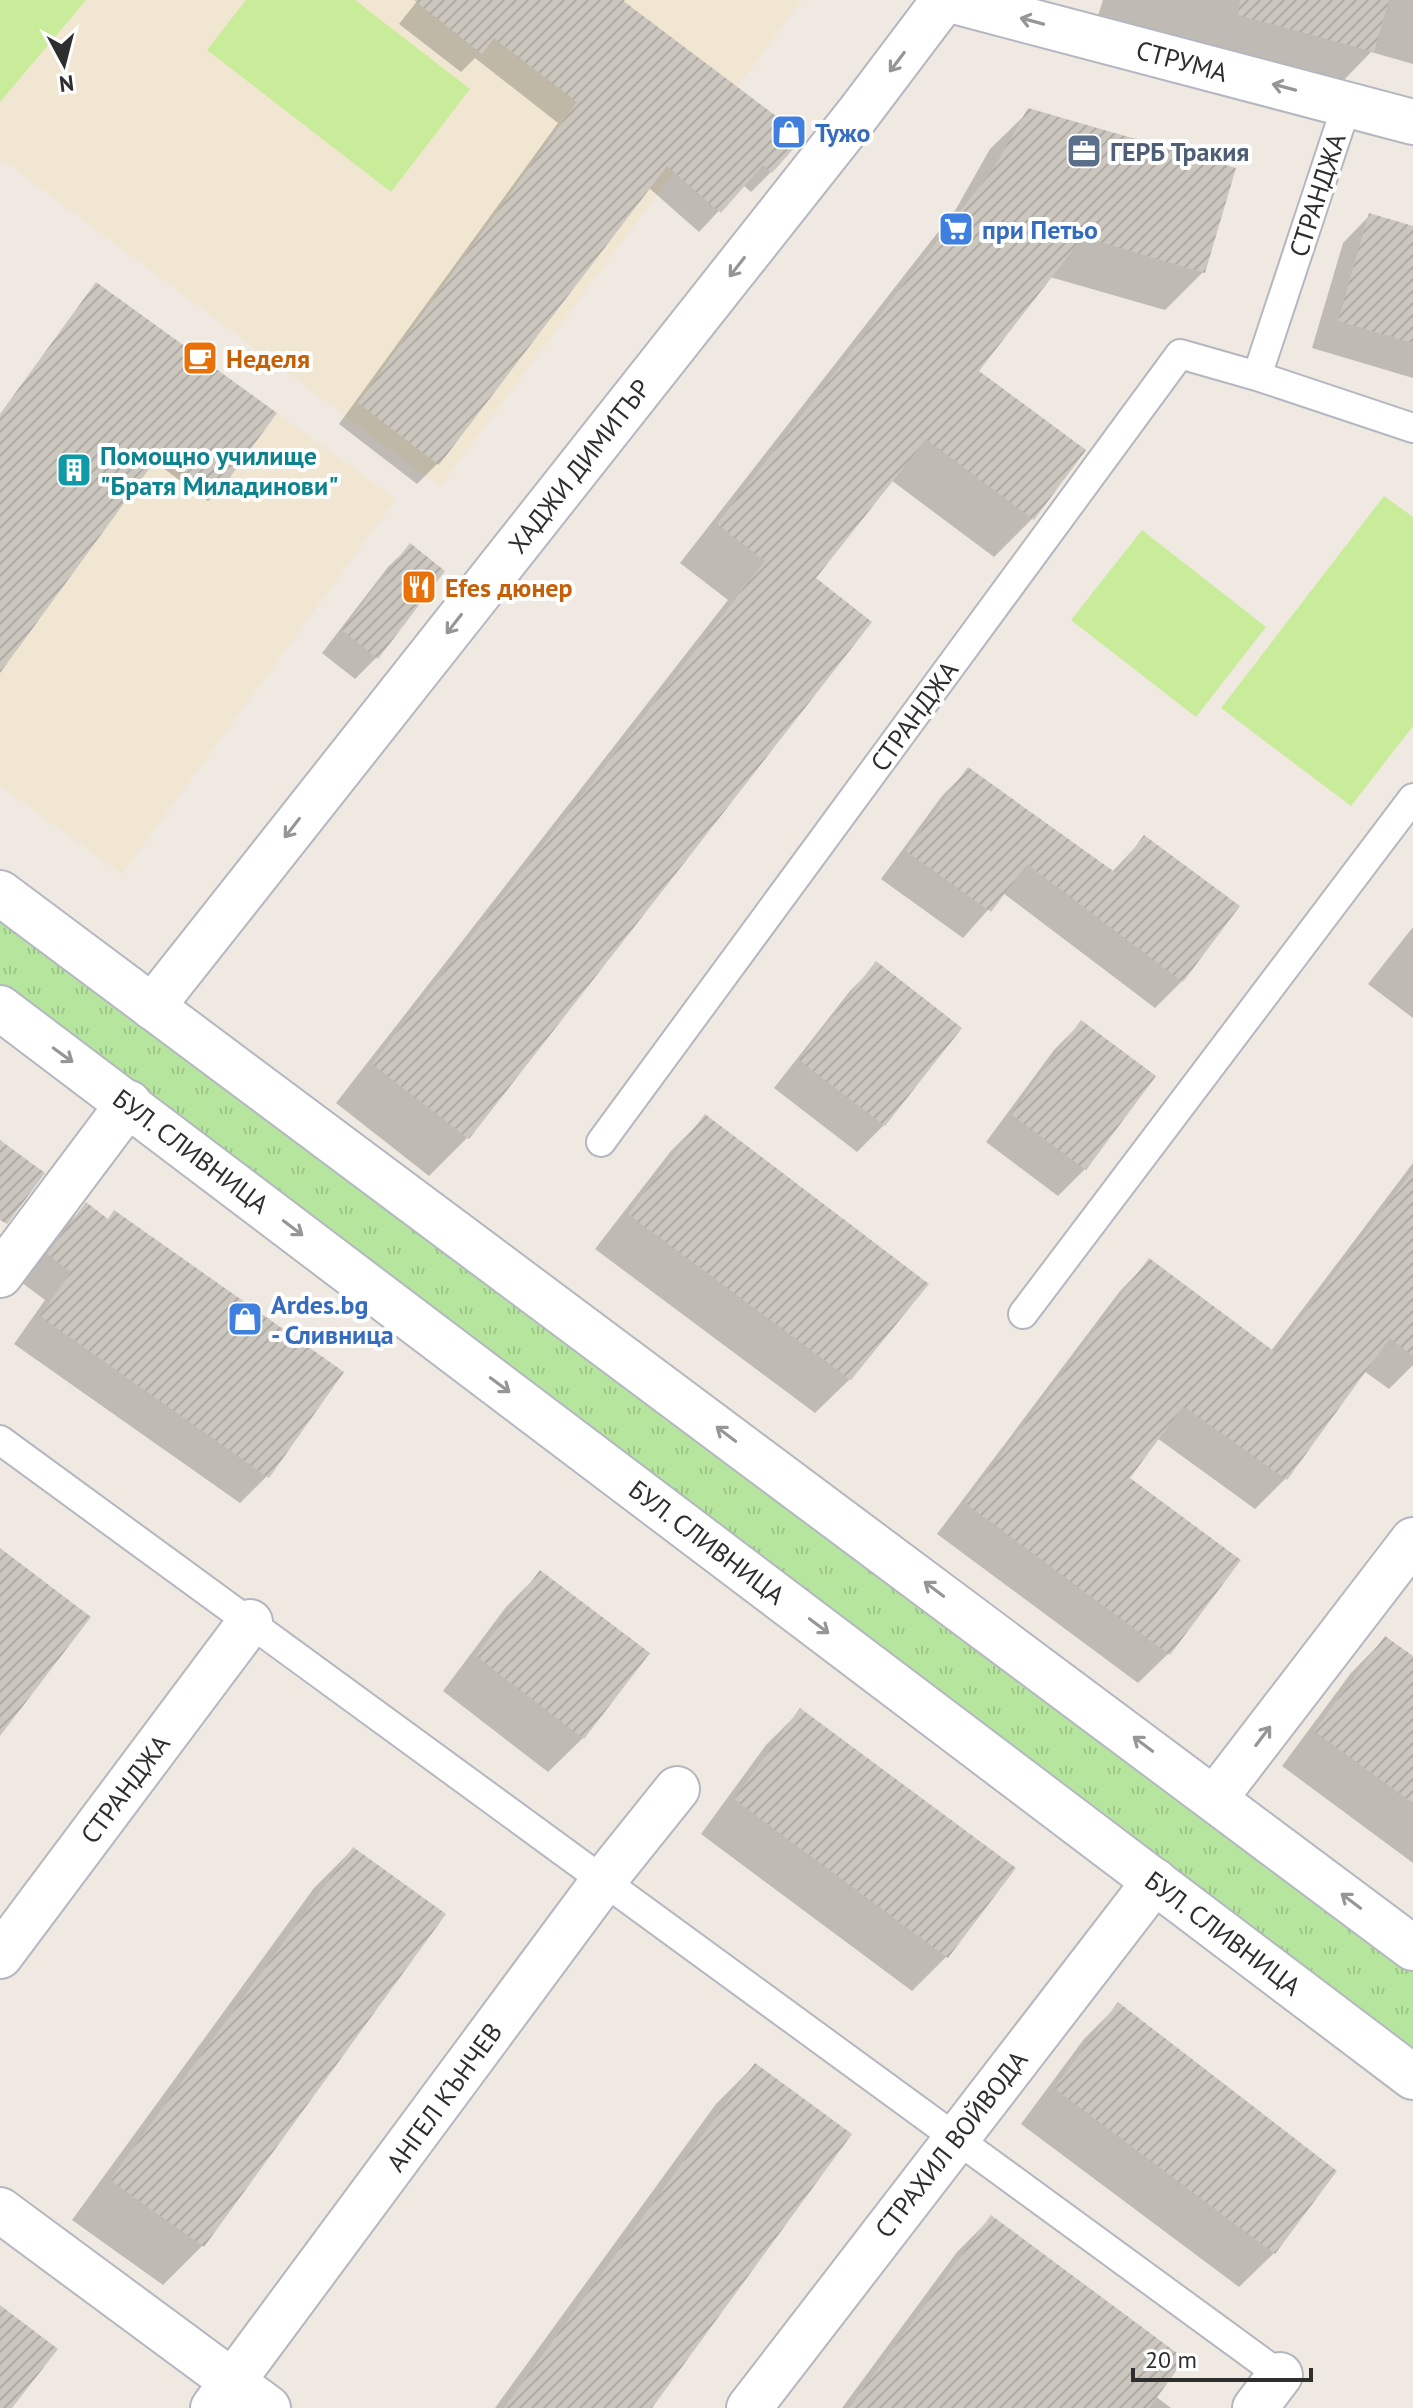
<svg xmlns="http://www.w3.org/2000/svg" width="1413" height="2408" viewBox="0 0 1413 2408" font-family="'PT Sans',sans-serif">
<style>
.education{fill:#f0e6d1}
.grass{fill:url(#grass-tufts)}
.pitch{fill:#c9ec9a}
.shadow{fill:#0003}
.building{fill:url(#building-hatch)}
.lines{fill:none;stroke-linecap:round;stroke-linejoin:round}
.service-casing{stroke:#b4b7c1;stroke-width:32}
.minor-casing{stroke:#b4b7c1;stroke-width:48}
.secondary-casing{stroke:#b4b7c1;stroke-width:48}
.service{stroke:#fff;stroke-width:28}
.minor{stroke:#fff;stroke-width:44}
.secondary{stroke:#fff;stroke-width:44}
.oneway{stroke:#969696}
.labels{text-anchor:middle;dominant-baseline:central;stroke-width:8;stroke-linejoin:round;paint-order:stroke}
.street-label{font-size:26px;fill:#2e2e2e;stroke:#fff}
.shop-label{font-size:26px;font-weight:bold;fill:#366cbe;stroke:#fff;text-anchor:start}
.service-label{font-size:26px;font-weight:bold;fill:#4e5e75;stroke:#fff;text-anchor:start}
.food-label{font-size:26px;font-weight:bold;fill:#c56008;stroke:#fff;text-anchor:start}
.culture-label{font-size:26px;font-weight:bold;fill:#0d838f;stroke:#fff;text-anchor:start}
</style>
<defs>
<pattern id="grass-tufts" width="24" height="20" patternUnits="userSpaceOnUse" patternTransform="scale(2)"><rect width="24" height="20" fill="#b6e59e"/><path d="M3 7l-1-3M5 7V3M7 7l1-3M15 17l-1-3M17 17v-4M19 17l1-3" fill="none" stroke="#9dc588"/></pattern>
<pattern id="building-hatch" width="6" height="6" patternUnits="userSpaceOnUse" patternTransform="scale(2)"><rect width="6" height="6" fill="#cbc7bf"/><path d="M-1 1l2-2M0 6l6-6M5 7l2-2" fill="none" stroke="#afaba4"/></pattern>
</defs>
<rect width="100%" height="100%" fill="#efe9e1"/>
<!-- education -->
<path class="education" d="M0 0H802L440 487 0 158Z
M277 413 396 499 122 874 0 786V673L160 454 217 495Z"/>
<!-- grass -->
<path class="grass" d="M0 894 1413 1955V2077L0 1009Z"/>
<!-- pitch -->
<path class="pitch" d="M0 0H86L0 102Z
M246 0H355L470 89 391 192 207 50Z
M1384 496 1413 517V726L1351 806 1221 708Z
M1142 530 1266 627 1196 717 1071 620Z"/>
<!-- shadow -->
<path class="shadow" d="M418 0H625L623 3 771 172 751 192 743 185 699 232 648 187 437 464 417 484 339 424 558 123 475 58 461 72 399 24Z
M1103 0H1413V64L1371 52 1341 83 1096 22Z
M1029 111 1203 272 1165 310 1050 277 976 371 1083 450 1032 519 994 557 891 480 814 578 870 622 467 1138 429 1176 336 1103 728 600 680 563 956 209 990 149Z
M1370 215 1413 228V378L1312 348 1343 243Z
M89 292 216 494 208 501 152 460 0 669V415Z
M410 546 377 657 355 679 322 653 388 567Z
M969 769 1112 872 1144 838 1182 981 1155 1008 1003 893 963 938 881 879 942 796Z
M1413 927V1018L1368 984Z
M877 964 959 1028 884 1125 857 1152 774 1088 850 991Z
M1081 1023 1085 1169 1058 1196 986 1142 1054 1050Z
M706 1116 850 1379 815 1413 595 1249 671 1151Z
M1413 1163V1365L1389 1389 1364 1371 1285 1479 1255 1509 1157 1438 1127 1478 1238 1561 1168 1654 1138 1683 937 1534 1120 1291 1149 1261 1271 1351Z
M86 1205 267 1476 240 1503 14 1344 45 1300 21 1282 59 1232Z
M540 1573 583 1738 548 1772 443 1691 506 1607Z
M1385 1638 1413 1659V1863L1282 1766 1351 1673Z
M800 1711 947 1956 912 1991 701 1834 766 1745Z
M353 1849 444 1915 202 2246 163 2285 72 2220 314 1888Z
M1118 2005 1334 2171 1274 2253 1239 2287 1021 2124 1084 2039Z
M755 2065 650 2408H495L716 2104Z
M991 2218 1155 2396 1171 2408H842L957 2252Z"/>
<!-- building -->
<path class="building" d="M414 0H622L804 137 772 173 763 165 721 213 667 166 439 465 358 403 577 102 494 38 482 54Z
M1240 0H1389L1374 52 1238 15Z
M1028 108 1236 168 1205 273 1083 237 979 371 1086 450 1034 520 926 439 816 578 872 622 469 1139 372 1064 765 561 717 524 994 168Z
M1369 213 1413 226V343L1338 321Z
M96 282 277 413 217 495 160 454 0 673V414Z
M410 543 445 571 378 659 342 630Z
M968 767 1116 873 1144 835 1240 906 1183 982 1027 864 991 912 906 851Z
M876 961 962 1028 885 1126 799 1060Z
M1081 1020 1156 1076 1086 1170 1011 1114Z
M705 1114 929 1284 851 1380 628 1214Z
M0 1140 45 1173 7 1224 0 1220Z
M1413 1170V1356L1390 1338 1287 1480 1183 1406 1130 1478 1241 1560 1170 1655 965 1503 1149 1258 1275 1352Z
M86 1202 108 1219 114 1210 344 1372 269 1478 40 1316 71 1272 47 1254Z
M0 1548 91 1617 0 1736Z
M540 1570 650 1653 584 1739 476 1656Z
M1385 1636 1413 1656V1803L1314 1731Z
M800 1708 1016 1868 948 1958 734 1799Z
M353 1847 446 1914 204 2247 110 2180Z
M1118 2002 1337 2171 1275 2254 1054 2088Z
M755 2063 852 2134 652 2408H504Z
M991 2215 1185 2359 1149 2408H849Z
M0 2305 58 2349 12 2408H0Z"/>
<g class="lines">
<defs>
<path id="service" d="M1257 376 1413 428
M601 1142 1180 354 1257 376 1347 104
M1023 1314 1413 798
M0 1440 1280 2375"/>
<path id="minor" d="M950 0 1413 122
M152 1007 858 114 944 0
M0 1275 129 1103
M1215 1798 1413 1540
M0 1956 250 1622
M0 2210 268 2408
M213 2408 604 1880 677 1789
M749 2408 1155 1881
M1255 2408 1280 2375"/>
<path id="secondary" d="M0 893 1413 1948
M0 1008 1413 2077"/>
</defs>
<!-- service casing -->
<use href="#service" class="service-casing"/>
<!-- minor casing -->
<use href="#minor" class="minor-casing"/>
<!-- secondary casing -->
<use href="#secondary" class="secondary-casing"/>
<!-- service -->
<use href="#service" class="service"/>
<!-- minor -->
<use href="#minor" class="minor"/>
<!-- secondary -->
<use href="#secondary" class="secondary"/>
</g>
<!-- one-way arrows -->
<defs><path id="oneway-shaft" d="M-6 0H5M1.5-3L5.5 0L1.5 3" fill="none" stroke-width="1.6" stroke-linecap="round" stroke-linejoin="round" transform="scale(2)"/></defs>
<g class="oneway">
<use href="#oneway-shaft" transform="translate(1032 21) rotate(-165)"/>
<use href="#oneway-shaft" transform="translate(897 62) rotate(127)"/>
<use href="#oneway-shaft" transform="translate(1284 87) rotate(-165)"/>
<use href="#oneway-shaft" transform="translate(737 267) rotate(128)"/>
<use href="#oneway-shaft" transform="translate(454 624) rotate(128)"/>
<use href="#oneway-shaft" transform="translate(292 828) rotate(128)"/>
<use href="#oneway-shaft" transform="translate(63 1055) rotate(36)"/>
<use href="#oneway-shaft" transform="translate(293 1228) rotate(37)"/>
<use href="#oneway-shaft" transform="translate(500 1385) rotate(37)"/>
<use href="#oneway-shaft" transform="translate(726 1434) rotate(-143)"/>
<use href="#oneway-shaft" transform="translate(934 1589) rotate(-143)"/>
<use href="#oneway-shaft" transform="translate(819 1626) rotate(37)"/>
<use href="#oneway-shaft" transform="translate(1263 1736) rotate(-53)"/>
<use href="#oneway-shaft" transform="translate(1143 1744) rotate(-143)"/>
<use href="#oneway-shaft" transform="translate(1351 1901) rotate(-143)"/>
</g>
<!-- icons -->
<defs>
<symbol id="shop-square" viewBox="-11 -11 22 22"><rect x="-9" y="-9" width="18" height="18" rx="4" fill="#3f7fe0" stroke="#fff"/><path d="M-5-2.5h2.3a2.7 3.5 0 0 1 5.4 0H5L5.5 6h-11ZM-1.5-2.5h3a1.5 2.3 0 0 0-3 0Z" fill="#fff"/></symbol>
<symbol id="office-square" viewBox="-11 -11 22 22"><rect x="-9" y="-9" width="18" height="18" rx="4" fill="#5c6f8a" stroke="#fff"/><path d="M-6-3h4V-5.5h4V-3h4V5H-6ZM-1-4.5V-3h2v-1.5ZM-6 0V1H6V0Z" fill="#fff"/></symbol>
<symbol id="supermarket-square" viewBox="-11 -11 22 22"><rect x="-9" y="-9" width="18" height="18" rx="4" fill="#3f7fe0" stroke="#fff"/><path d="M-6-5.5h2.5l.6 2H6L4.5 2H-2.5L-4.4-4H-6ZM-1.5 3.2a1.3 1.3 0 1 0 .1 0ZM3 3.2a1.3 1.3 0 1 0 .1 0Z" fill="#fff"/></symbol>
<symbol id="cafe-square" viewBox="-11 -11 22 22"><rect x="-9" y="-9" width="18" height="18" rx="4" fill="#e8710a" stroke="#fff"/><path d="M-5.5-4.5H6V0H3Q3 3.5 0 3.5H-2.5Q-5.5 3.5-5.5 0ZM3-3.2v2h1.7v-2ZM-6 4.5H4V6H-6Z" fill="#fff"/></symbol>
<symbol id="building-square" viewBox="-11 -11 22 22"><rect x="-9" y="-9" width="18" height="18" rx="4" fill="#0f9aa8" stroke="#fff"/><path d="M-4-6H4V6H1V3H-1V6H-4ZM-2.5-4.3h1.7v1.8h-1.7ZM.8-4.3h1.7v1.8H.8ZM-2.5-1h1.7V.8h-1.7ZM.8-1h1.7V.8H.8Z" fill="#fff"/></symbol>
<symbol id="restaurant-square" viewBox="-11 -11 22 22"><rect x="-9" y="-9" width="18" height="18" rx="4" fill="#e8710a" stroke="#fff"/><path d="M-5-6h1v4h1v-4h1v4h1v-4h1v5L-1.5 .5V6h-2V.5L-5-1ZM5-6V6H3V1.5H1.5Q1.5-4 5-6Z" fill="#fff"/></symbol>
</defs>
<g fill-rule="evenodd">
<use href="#shop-square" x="769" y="112" width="40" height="40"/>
<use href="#office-square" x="1064" y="131" width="40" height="40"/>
<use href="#supermarket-square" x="936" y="209" width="40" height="40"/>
<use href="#cafe-square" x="180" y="338" width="40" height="40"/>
<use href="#building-square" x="54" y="450" width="40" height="40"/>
<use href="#restaurant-square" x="399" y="567" width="40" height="40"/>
<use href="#shop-square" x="225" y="1299" width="40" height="40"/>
</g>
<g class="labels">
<!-- street labels -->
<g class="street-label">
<text transform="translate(1182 61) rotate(15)">СТРУМА</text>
<text transform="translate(1317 195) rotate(-72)">СТРАНДЖА</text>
<text transform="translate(579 466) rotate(-52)">ХАДЖИ ДИМИТЪР</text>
<text transform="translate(914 716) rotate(-54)">СТРАНДЖА</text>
<text transform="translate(191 1151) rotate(37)">БУЛ. СЛИВНИЦА</text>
<text transform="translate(707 1542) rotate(37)">БУЛ. СЛИВНИЦА</text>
<text transform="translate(125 1789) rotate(-53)">СТРАНДЖА</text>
<text transform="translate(1223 1933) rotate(37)">БУЛ. СЛИВНИЦА</text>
<text transform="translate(444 2097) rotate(-54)">АНГЕЛ КЪНЧЕВ</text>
<text transform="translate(951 2144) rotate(-52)">СТРАХИЛ ВОЙВОДА</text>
</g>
<!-- shop labels -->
<g class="shop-label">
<text x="815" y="132">Тужо</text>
<text x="982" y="229">при Петьо</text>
<text x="271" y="1304">Ardes.bg<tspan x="271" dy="30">- Сливница</tspan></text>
</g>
<!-- service labels -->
<g class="service-label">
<text x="1110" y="151">ГЕРБ Тракия</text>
</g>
<!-- food labels -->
<g class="food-label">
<text x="226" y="358">Неделя</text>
<text x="445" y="587">Efes дюнер</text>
</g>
<!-- culture labels -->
<g class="culture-label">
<text x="100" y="455">Помощно училище<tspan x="100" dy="30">"Братя Миладинови"</tspan></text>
</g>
</g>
<!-- north arrow -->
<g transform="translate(64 64) rotate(173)" stroke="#ffffff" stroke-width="6" paint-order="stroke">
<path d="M0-6L14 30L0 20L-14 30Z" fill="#2e2e2e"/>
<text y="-12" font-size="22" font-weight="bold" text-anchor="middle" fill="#2e2e2e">N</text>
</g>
<!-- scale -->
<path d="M1133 2368v12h178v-12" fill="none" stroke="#2e2e2e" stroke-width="4"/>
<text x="1145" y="2368" font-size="24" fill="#2e2e2e" stroke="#ffffff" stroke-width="6" paint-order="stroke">20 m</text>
</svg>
